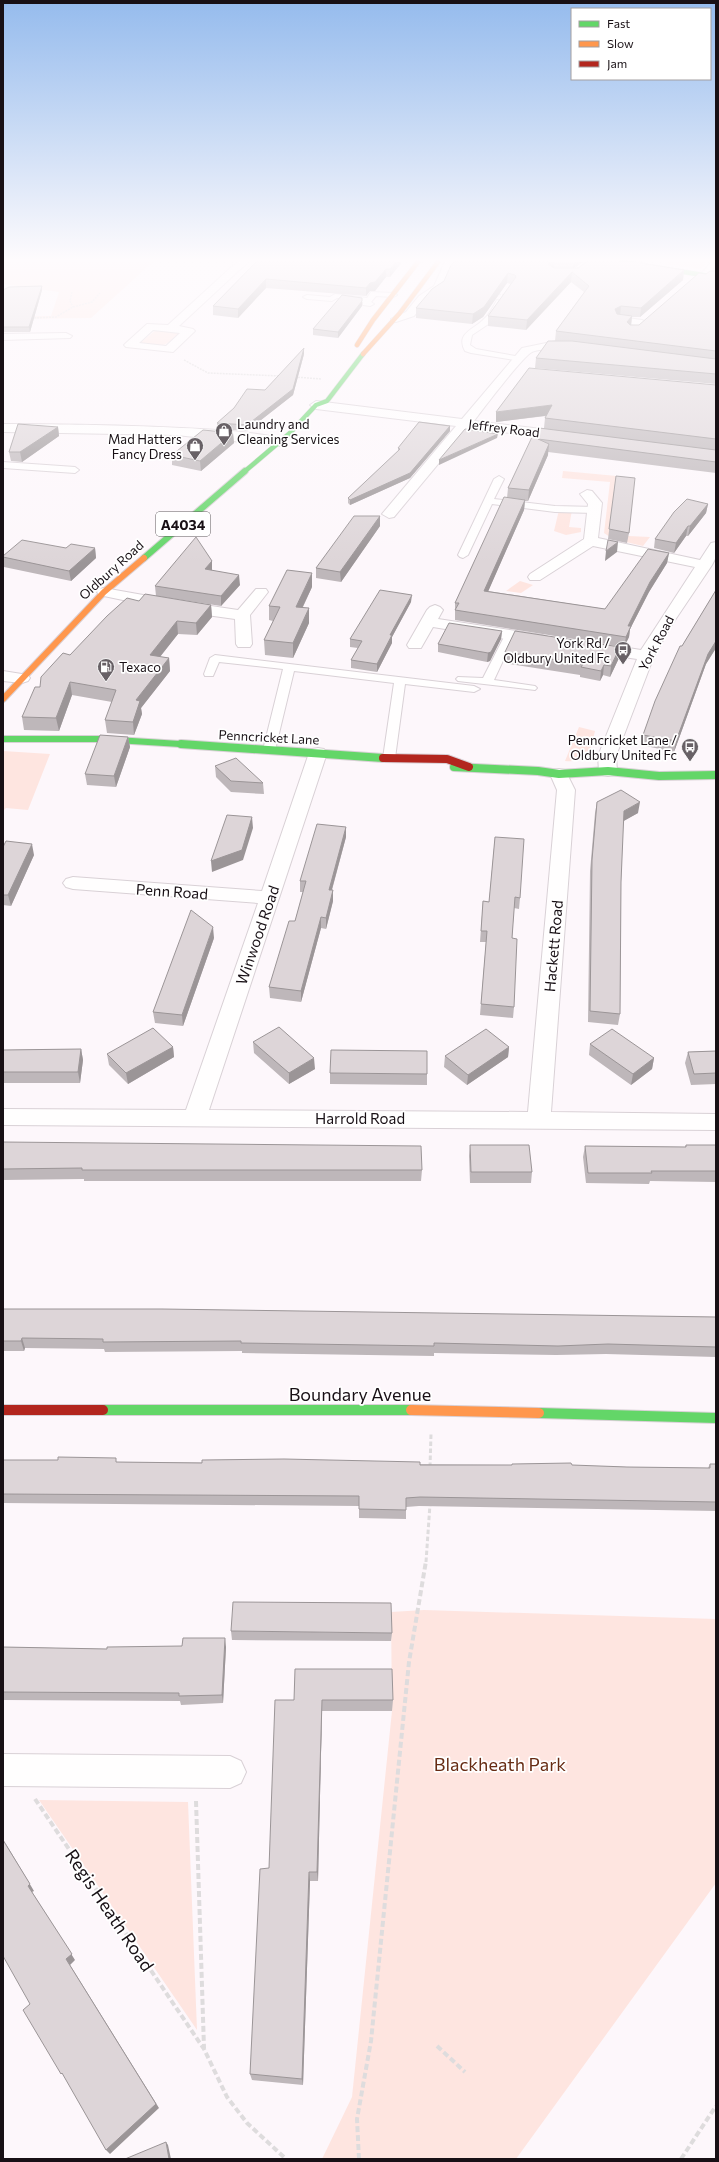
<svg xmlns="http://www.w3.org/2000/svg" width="719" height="2162" viewBox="0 0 719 2162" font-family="Commissioner,sans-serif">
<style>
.green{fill:#fee5e0}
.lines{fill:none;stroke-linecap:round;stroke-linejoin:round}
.lane-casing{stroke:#d9d1d6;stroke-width:2}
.street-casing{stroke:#d9d1d6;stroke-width:2}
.fast-far3-casing{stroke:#d9d1d6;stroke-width:5.5}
.fast-far2-casing{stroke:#d9d1d6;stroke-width:8}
.fast-far1-casing{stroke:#d9d1d6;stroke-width:10}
.fast-casing{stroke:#d9d1d6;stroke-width:12}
.slow-far2-casing{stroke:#d9d1d6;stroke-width:5.5}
.slow-far1-casing{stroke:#d9d1d6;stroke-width:8}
.slow-casing{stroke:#d9d1d6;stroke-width:12}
.jam-far1-casing{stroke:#d9d1d6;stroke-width:10}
.jam-casing{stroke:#d9d1d6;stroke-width:12}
.path-far2{stroke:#dedcdd;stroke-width:1.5;stroke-dasharray:2 1;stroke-linecap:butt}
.path-far1{stroke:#dedcdd;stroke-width:3;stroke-dasharray:4.5 2.5;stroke-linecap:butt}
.path{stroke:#dedcdd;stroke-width:4;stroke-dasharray:6 3;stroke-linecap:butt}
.lane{fill:#fffefe;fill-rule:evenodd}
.street{fill:#fffefe;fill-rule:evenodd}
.fast-far3{stroke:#63d668;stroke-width:4.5}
.fast-far2{stroke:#63d668;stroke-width:6}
.fast-far1{stroke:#63d668;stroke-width:8}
.fast{stroke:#63d668;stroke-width:10}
.slow-far2{stroke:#ff974d;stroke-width:4.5}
.slow-far1{stroke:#ff974d;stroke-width:6}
.slow{stroke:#ff974d;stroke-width:10}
.jam-far1{stroke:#b3261e;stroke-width:8}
.jam{stroke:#b3261e;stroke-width:10}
.path-bridge{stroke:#dedcdd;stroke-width:1.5;stroke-dasharray:2 1;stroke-linecap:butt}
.wall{fill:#beb7ba}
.shaded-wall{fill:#9b9597}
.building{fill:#ddd5d8;stroke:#9b9597}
.labels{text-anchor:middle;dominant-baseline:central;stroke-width:3.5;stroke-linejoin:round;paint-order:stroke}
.far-poi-label{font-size:13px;fill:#181015;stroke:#fff;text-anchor:end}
.far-street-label{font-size:13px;fill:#181015;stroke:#fff}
.shield{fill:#fff;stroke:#5d585b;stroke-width:1}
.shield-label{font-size:14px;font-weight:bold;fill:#181015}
.street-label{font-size:15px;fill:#181015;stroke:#fff}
.near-street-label{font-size:18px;fill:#181015;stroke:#fff}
.near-park-label{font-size:18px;fill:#672c14;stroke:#fff}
</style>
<rect width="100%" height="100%" fill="#fdf7fb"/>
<!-- green -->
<path class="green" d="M3 262H153L91 318 3 319V317L51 316 59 292 3 284Z
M666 262H707L701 269 664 264Z
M156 330 179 332 180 334C167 345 157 351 140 343Z
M563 471 617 476 609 528 628 536 650 537 643 546 613 539 604 533 610 482 562 478Z
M559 510H572L569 527 581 528V532L566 535 554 531Z
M520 581 533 585 521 593 506 591Z
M579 727 595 731C590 751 590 763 565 761Z
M3 751 50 754 28 810 6 808 3 811Z
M424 1610 716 1619V1883L516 2159H322L352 2097 392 1711 391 1612Z
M39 1800 188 1802 197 2030Z"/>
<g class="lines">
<defs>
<path id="lane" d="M712 262H716V265L706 276H702L700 275Z
M371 292 393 293 397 295 393 297 376 296 371 302 374 304 370 306 363 305V302L337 298 332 301 307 299 303 297 307 295 330 297 335 294 367 298Z
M497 300 504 302 490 323 472 335 470 345 476 349 521 357V361L471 353 465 351C455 333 475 329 484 319 490 314 493 307 497 300Z
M3 462 75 467 79 470 75 473 3 468Z
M499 476 504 479 494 499 555 506 595 507 600 510 595 513 555 512 492 504 468 555 463 558 460 557 458 555 494 479Z
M510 632 515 635 494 680 535 686 537 688 535 690 458 681 456 679 458 677 483 678 505 635Z
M215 655 474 686 480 689 474 692 405 684 395 758 389 762 383 758 394 683 294 671 275 750 269 754 263 750 283 669 219 662 213 676H205L204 674 210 658Z"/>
<path id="street" d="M237 262H248L179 326 193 329 195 331 173 352 126 347 124 345 126 343 147 324 168 325ZM153 330 180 333 166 346 139 343Z
M445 262H455L442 290 427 300 414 316 396 322 392 321 391 319 406 312 419 296 434 286Z
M620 317 642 320 648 323 637 334 633 335 627 332 634 325 616 322 615 320Z
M66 333 72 336 70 338 3 340V334Z
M556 341 574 343 580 346C576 351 542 347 532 352 524 355 482 410 474 421L567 432 573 436 571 439 567 440 468 428 394 517 389 518 382 514 456 426 316 409 310 405 316 401 462 419 522 348Z
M3 424C37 424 274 425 286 442L280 446 176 435 3 432Z
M587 490 592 491 602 503 598 538 700 560 711 543 716 542V557L712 565 671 626 654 656 616 756 617 771 614 775 608 776 602 775 599 771 598 756 637 659 590 652 584 650 582 647 584 644 590 642 641 650 695 567 593 546 540 580H530L528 577 530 574 584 539 588 504 580 494Z
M104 588 171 600 238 610 256 589H266L268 592 250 615 252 644 250 647H238L236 644 235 619 171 610 99 595 97 592 99 589Z
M435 605 440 607 443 610 438 619 542 635 548 637 550 640 548 643 542 645 433 627 421 648H409L407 645 427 610 430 607Z
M3 671 28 675 30 678 28 681 22 683 3 681Z
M318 748 324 749 327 753 209 1110 528 1112 557 790 550 774 553 770 559 769 565 770 575 790 551 1112 716 1114V1130L3 1125V1109L186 1110 258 903 73 889 66 887 63 883 66 879 73 877 262 891 309 753 312 749Z
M3 1754 230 1756 241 1761 246 1772 241 1783 230 1788 3 1786Z"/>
<path id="fast-far3" d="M621 262 716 277
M244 472 290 433 316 405 327 401 363 354"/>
<path id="fast-far2" d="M144 558 245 471
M3 739H100L196 745"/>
<path id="fast-far1" d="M181 744 383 758
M454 767 538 771 559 774 608 771 659 776 716 775"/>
<path id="fast" d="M103 1410H411
M539 1413 716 1418"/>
<path id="slow-far2" d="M357 345 373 320 418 262
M363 354 400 313 438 262"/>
<path id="slow-far1" d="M3 699 104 592 144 558"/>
<path id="slow" d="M411 1410 539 1413"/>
<path id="jam-far1" d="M383 758 447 759 469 767"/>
<path id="jam" d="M3 1410H103"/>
</defs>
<!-- lane casing -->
<use href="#lane" class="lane-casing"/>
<!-- street casing -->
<use href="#street" class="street-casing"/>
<!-- fast-far3 casing -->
<use href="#fast-far3" class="fast-far3-casing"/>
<!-- fast-far2 casing -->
<use href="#fast-far2" class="fast-far2-casing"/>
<!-- fast-far1 casing -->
<use href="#fast-far1" class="fast-far1-casing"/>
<!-- fast casing -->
<use href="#fast" class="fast-casing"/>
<!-- slow-far2 casing -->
<use href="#slow-far2" class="slow-far2-casing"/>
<!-- slow-far1 casing -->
<use href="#slow-far1" class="slow-far1-casing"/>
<!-- slow casing -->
<use href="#slow" class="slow-casing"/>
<!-- jam-far1 casing -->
<use href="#jam-far1" class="jam-far1-casing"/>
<!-- jam casing -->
<use href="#jam" class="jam-casing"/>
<!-- path-far2 -->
<path class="path-far2" d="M72 292 70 301 73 307
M31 318 56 317 73 307 92 302 100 293
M184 360 208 373 280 376
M295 377 321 379"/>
<!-- path-far1 -->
<path class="path-far1" d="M430 1467 431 1434
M426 1562 430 1504"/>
<!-- path -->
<path class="path" d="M35 1799 204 2049 227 2097 247 2123 286 2159
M196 1801 204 2048
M437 2046 465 2072
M359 2159 357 2119 371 2041 409 1662 426 1561
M681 2159 716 2106"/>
<!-- lane -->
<use href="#lane" class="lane"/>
<!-- street -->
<use href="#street" class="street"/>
<!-- fast-far3 -->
<use href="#fast-far3" class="fast-far3"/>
<!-- fast-far2 -->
<use href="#fast-far2" class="fast-far2"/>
<!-- fast-far1 -->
<use href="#fast-far1" class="fast-far1"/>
<!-- fast -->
<use href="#fast" class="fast"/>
<!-- slow-far2 -->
<use href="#slow-far2" class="slow-far2"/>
<!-- slow-far1 -->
<use href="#slow-far1" class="slow-far1"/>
<!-- slow -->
<use href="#slow" class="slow"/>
<!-- jam-far1 -->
<use href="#jam-far1" class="jam-far1"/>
<!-- jam -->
<use href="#jam" class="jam"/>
<!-- path-bridge -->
<path class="path-bridge" d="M496 294 507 295"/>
</g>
<!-- wall -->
<path class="wall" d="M256 262H402L390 277H386L375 291H370L366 296 266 288 238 318 213 315V306Z
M454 262H583L575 268H578L586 262H650H643V263L684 270 683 280 640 317H632L631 325H639L706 274 716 271V384L535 368 536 358 555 341 556 331 584 292 571 282 526 330 488 326V316L511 284 507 283 483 317 472 324 416 318V308L444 281Z
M42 286V290L30 332H3V290Z
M362 306 338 338 313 335V329Z
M304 354 293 395 247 431 217 429V423L265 390Z
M716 385V473L548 452V455L528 501H525L524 510 488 591 605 609 669 553 667 563 649 592 630 629 629 637 624 647 455 620V603L507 498 508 488 534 437 544 428 545 418 546 416 496 422V412Z
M450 426V431L410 478 350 505 348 503V498L398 451V448Z
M58 427 59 436 22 462 11 461 9 452Z
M233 433 234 443 201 471 172 465V455Z
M616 476 629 533 627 543 608 539Z
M708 504 706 513 688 536H686L674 553 654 548 655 539Z
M380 516V526L341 582 316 578V568Z
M95 548 96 558 71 581 4 567 3 564V556Z
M212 561V570L240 585 221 606 156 596 155 586Z
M312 587 303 607 309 623 293 658 265 655 264 640 273 621 269 620V606Z
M716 590V648L706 664 674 752 641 745 643 735 682 646Z
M139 601 211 605 212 617 197 635 178 634 160 657 169 658 170 671 141 708 142 714 134 735 107 733 105 720 112 702 72 695 59 731 24 730 22 717 40 687 70 655Z
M411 602 392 637V643L377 672 351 668V660L358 648 350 647V639Z
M502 631 501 639 490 661 487 662 438 652V644Z
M505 652 619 658 610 677 603 675 600 681 580 677V675L504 663Z
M128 737 130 747 116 787 87 785 85 774Z
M215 766 263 783 264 794 231 792 216 777Z
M597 802 638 813 623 821 621 882 620 1014 618 1025 588 1022 590 871 595 813Z
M346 827V837L332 890H333V901L326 929 321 928 301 1002 270 998 269 987 295 921 303 892H300V881Z
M495 837 520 898 519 909 514 908 512 938 514 1007 513 1018 480 1015 486 942H480L483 901 489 902Z
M3 847 34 855 11 906 3 905Z
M214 938 183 1026 155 1023 153 1012Z
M253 1042 315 1069 289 1084 254 1053Z
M590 1044 654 1058 652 1069 631 1085 589 1055Z
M173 1047 174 1057 128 1084 109 1065 107 1054Z
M509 1047 508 1057 467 1085 444 1067 445 1056Z
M81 1049 83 1060 80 1083H3V1050Z
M716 1051V1084L691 1085 685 1063 688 1052Z
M330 1073 427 1074V1085L330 1084Z
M3 1142 422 1170 421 1181H84V1179L3 1180Z
M470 1145 532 1172 531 1183H470L469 1156Z
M686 1145H716V1182L650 1181 649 1184 586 1183 583 1157 585 1146 685 1147Z
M3 1309 716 1317V1357L606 1354 556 1355 434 1353V1356L242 1353V1351L105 1352 104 1349 25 1348 24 1351H3Z
M3 1460 118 1462 512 1465V1464L627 1467 708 1468 710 1464H716V1511L419 1506 406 1507V1519L359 1518V1506L3 1503Z
M231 1631 392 1633 391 1641 232 1640Z
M3 1647 107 1649 226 1647 223 1703 181 1705 180 1701 3 1700Z
M294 1700H393L392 1711H322L318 1881H310L303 2085 252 2080 250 2074 269 1868Z"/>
<!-- shaded-wall -->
<path class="shaded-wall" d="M396 262H402L390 277V269Z
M551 262H554L553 269 548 264Z
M574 262H583L573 268Z
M386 269V277L375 291H370L366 296V288L370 283Z
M684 270 683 280 640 317 641 308Z
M572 272 571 282 526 330 527 320Z
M508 273 507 283 483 317 472 324 473 314Z
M266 279V288L238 318V309Z
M42 286V290L30 332 29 327Z
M362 301V306L338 338V332Z
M621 306 620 316 614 319 615 309Z
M632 316 631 326 627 322Z
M304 348V354L293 395 247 431V425Z
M552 405 551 415 496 422V412Z
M450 426V431L410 478 350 505V500Z
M58 427 59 436 22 462 20 452Z
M233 433 234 443 201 471 200 461Z
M498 434 497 438 439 465V460Z
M549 444 548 455 528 501 529 490Z
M525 500 524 510 484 601V591Z
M708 504 706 513 688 536 690 526Z
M380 516V526L341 582 340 572Z
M688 526 686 536 674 553 676 543Z
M618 542 617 552 605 561 606 551Z
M95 548 96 558 71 581 69 571Z
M669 553 667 563 649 592 630 629 629 637 624 647 626 637 628 626 650 582Z
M212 561V571L205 569Z
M312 573V587L296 621V607Z
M239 575 240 585 221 606V596Z
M412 595 411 602 392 637V643L377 672V664L390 635Z
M211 605 212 617 197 635 196 623Z
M309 608V623L293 658V643Z
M177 621 178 634 151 668 150 655Z
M502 631 501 639 490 661 487 662 488 653Z
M716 641V648L706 664 674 752 676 741 708 654Z
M620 647 619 658 610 677 611 666Z
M169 658 170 671 141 708 142 714 134 735 133 722 136 700Z
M604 665 603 675 600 681 601 671Z
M70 682 72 695 59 731 56 718Z
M128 737 130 747 116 787 114 776Z
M640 802 638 813 622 822 624 811Z
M252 817 253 828 243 860 212 872 211 861Z
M346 827V837L329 900V890Z
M32 844 34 855 11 906 8 895Z
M333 890V901L326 929V918Z
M321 917V928L301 1002V991Z
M213 927 214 938 183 1026 182 1015Z
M173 1047 174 1057 128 1084 126 1073Z
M509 1047 508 1057 467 1085 468 1075Z
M81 1049 83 1060 80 1083 78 1072Z
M314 1058 315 1069 289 1084V1073Z
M654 1058 652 1069 631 1085 633 1074Z
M22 1338 25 1348 24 1351 21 1341Z
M225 1638 226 1647 223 1703 222 1695Z
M322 1700V1711L318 1881 317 1872Z
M3 1839 34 1891 32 1892 75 1960 70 1965 159 2108 110 2154 106 2150 66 1959 28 1886Z
M309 1872 310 1881 303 2085 302 2079Z
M166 2142 168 2145 171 2159H169Z"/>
<!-- building -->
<path class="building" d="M256 262H396L390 269H386L375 282 370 283 366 288 266 279 238 309 213 306Z
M454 262H551L548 264 554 268H578L586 262H642L640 263 684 270 641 308 621 306 615 309 617 314 632 316 627 322 630 325H639L699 273 706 274 710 271H716V351L556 331 589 286 572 272 527 320 488 316 516 277 515 275 508 273 484 307 473 314 416 308 432 289 444 281 451 265Z
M42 286 29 327H3V290L9 287Z
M342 295 362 298V301L338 332 313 329Z
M548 341H572L716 359V374L536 358Z
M304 348 293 389 247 425 217 423 234 408 247 389 265 390Z
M529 368 716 385V439L545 418 552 405 496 412Z
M419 422 450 426 410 473 350 500 348 498 400 449 398 448Z
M18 424 58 427 20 452H9Z
M539 428 716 450V462L538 439 549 444 529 490 508 488 532 437H534Z
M465 429 498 434 439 460Z
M203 430 233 433 200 461 172 455Z
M616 476 635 478 629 533 609 529Z
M504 497 525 500 484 591 605 609 648 549 669 553 650 582 628 626H631L626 637 455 610 459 603H455Z
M687 499 708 504 690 526H688L676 543 655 539 674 512Z
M354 516H380L340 572 316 568Z
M196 537 212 561 205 569 239 575 221 596 155 586Z
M22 540 66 548 71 544 95 548 69 571 3 557V556Z
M608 540 618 542 606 551Z
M287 570 312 573 296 607 309 608 293 643 264 640 280 607 269 606Z
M380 590 412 595 390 635H392L377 664 351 660 362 641 350 639Z
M716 590V641L708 654 676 741 643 735 655 701 680 646H682Z
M145 594 211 605 196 623 177 621 150 655 169 658 136 700 140 701 133 722 105 720 116 690 70 682 56 718 22 717 35 687H40L41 677 63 653 70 655 107 616 127 598 139 601Z
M449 623 502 631 491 652 488 653 438 644Z
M515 631 620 647 611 666 604 665 601 671 581 667 583 664 505 652Z
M100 735 128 737 114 776 85 774Z
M236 758 263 783 231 781 215 766Z
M621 790 640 802 624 811 621 882 620 1014 590 1011 592 860 597 802Z
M227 815 252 817 242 850 211 861Z
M317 824 346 827 329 890H333L326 918 321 917 301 991 269 987 289 921H295L306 881H300Z
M495 837 524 839 520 898 515 897 512 938 517 939 514 1007 481 1004 487 931H481L483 901 489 902Z
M6 841 32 844 8 895H3V847Z
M191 910 213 927 182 1015 153 1012Z
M279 1027 314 1058 289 1073 253 1042Z
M153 1028 173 1047 126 1073 107 1054Z
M486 1029 509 1047 468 1075 445 1056Z
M612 1029 654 1058 633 1074 590 1044Z
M81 1049 78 1072H3V1050Z
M331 1050 427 1051V1074L330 1073Z
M716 1051V1073L694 1074 688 1052Z
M3 1142 421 1146 422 1170H82V1168L3 1169Z
M470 1145H529L532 1172H471Z
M686 1145H716V1171H651L652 1173H588L585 1146 686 1147Z
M3 1309H162L716 1317V1347L608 1344 558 1346 434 1343V1346L241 1343V1341L103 1342V1339L22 1338 21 1341H3Z
M58 1457 116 1458V1462L202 1463V1460L284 1459 420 1462V1465H512V1464L571 1463 572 1465 627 1467 710 1468V1464H716V1502L420 1497 406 1498V1510L359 1509V1496L3 1494V1460H58Z
M233 1602 391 1603 392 1633 231 1631Z
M183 1638H225L222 1695 179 1696V1693L3 1692V1647L107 1649V1647L182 1646Z
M295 1669H392L393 1700H322L317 1872H309L302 2079 250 2074 260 1869 269 1868 275 1700H294Z
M3 1840 30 1884 28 1886 72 1954 66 1959 156 2104 106 2150 62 2073 61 2074 23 2010 30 2004 3 1956Z
M166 2142 169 2159H125Z"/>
<!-- sky -->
<linearGradient id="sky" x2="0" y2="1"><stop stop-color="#95bbed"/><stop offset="0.46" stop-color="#fefbfd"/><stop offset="1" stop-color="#fefbfd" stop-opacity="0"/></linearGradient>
<rect width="719" height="564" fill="url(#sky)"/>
<!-- icons -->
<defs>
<symbol id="shop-pin" viewBox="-11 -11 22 30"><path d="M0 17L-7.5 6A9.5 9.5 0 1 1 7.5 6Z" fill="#686166" stroke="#fff"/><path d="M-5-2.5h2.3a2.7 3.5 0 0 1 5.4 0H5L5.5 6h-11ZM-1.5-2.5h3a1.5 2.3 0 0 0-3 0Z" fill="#fff"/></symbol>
<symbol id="bus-pin" viewBox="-11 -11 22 30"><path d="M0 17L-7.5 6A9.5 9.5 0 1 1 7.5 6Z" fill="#686166" stroke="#fff"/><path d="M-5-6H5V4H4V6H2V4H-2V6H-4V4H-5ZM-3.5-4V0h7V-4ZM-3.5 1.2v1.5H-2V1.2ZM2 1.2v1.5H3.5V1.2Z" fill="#fff"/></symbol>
<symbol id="fuel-pin" viewBox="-11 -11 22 30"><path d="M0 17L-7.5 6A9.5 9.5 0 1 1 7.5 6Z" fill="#686166" stroke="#fff"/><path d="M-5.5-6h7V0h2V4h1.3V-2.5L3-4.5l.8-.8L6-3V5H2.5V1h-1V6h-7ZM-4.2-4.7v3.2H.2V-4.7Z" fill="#fff"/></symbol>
</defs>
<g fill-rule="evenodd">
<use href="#shop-pin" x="214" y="421" width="20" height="27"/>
<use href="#shop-pin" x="185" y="436" width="20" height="27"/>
<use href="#bus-pin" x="613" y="640" width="20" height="27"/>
<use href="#fuel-pin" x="96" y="657" width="20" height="27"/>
<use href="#bus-pin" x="680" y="737" width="20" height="27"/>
</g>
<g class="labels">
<!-- far-poi labels -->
<g class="far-poi-label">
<text x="237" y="424" text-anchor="start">Laundry and<tspan x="237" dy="15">Cleaning Services</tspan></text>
<text x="182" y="439">Mad Hatters<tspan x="182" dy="15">Fancy Dress</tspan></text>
<text x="610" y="643">York Rd /<tspan x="610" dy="15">Oldbury United Fc</tspan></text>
<text x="119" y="667" text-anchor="start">Texaco</text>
<text x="677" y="740">Penncricket Lane /<tspan x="677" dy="15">Oldbury United Fc</tspan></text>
</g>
<!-- far-street labels -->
<g class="far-street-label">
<text transform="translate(504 428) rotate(7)">Jeffrey Road</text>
<text transform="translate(111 570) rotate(-42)">Oldbury Road</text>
<text transform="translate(656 643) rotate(-62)">York Road</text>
<text transform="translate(269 737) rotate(3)">Penncricket Lane</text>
</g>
<!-- shield labels -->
<rect class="shield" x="156" y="512" width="54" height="24" rx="3"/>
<g class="shield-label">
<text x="183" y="524">A4034</text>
</g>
<!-- street labels -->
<g class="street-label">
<text transform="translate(172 891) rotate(4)">Penn Road</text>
<text transform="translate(257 935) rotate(-71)">Winwood Road</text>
<text transform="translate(553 946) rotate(-85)">Hackett Road</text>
<text x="360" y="1118">Harrold Road</text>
</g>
<!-- near-street labels -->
<g class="near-street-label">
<text x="360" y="1394">Boundary Avenue</text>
<text transform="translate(110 1910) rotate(56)">Regis Heath Road</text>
</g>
<!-- near-park labels -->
<g class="near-park-label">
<text x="500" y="1764">Blackheath Park</text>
</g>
</g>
<!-- border -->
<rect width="719" height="2162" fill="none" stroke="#181015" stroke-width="8"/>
<!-- legend -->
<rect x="571" y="8" width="140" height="72" fill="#ffffff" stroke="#a39fa1"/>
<rect x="579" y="21" width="20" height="6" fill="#63d668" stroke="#a39fa1"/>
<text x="607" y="28" font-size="12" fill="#181015">Fast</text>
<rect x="579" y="41" width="20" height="6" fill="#ff974d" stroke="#a39fa1"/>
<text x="607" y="48" font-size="12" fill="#181015">Slow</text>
<rect x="579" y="61" width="20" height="6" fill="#b3261e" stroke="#a39fa1"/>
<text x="607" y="68" font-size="12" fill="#181015">Jam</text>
</svg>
